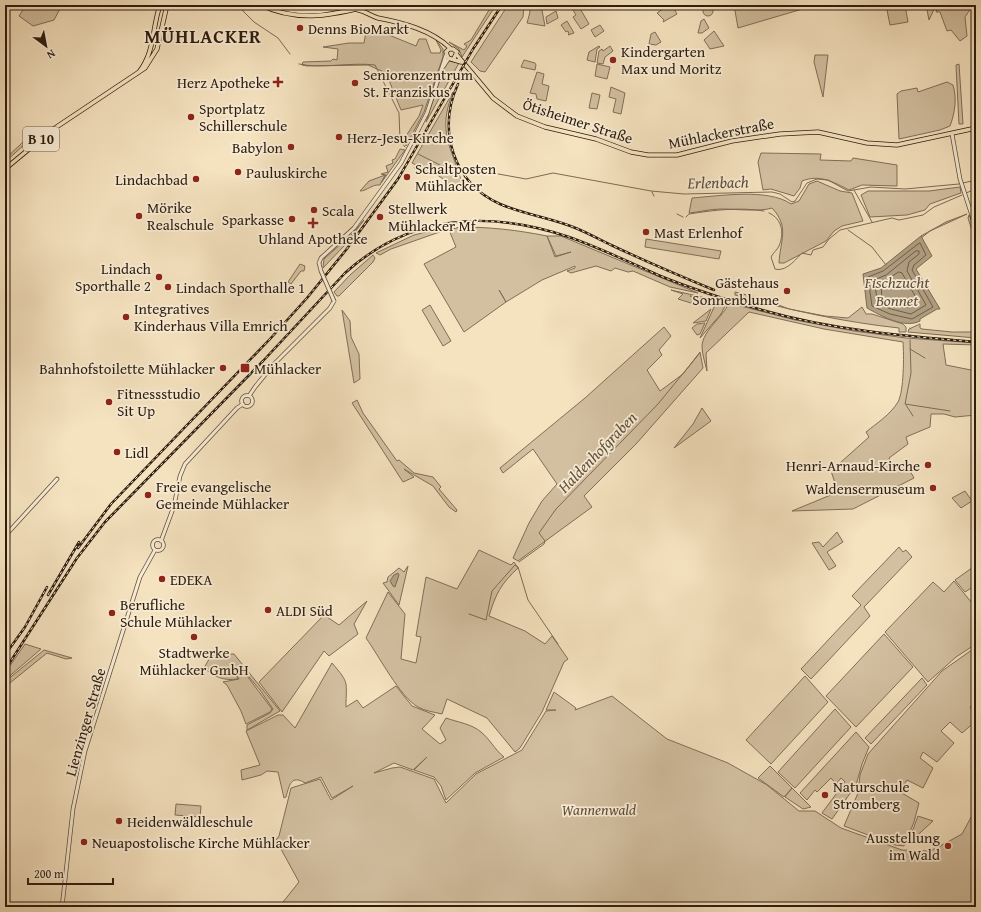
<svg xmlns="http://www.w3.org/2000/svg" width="981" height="912" viewBox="0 0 981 912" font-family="'Gentium Book Plus',serif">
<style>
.green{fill:#d3c0a1;stroke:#806e58}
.water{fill:#b19f83;stroke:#7c6b54}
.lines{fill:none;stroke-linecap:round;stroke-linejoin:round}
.shore{stroke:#6f5e48;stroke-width:1}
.stream{stroke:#7c6b54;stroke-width:1}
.minor-casing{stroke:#5f4e3a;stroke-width:4.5}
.major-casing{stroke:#2d1c0e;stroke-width:5}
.minor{stroke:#f8ecd5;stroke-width:3}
.major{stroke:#f5e2bf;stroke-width:3.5}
.rail-casing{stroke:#2d1c0e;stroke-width:2.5}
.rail{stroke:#f8ecd5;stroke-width:1;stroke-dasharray:3;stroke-linecap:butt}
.minor-bridge-casing{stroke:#5f4e3a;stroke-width:4.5;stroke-linecap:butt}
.minor-bridge{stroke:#f8ecd5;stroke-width:3}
.poi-dot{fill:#8f2418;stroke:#f8ecd5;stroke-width:1.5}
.labels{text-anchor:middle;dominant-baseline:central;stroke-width:3.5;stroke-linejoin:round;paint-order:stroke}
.shield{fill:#f8ecd5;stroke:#6a5a4a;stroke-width:1}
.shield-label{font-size:14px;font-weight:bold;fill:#2d1c0e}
.poi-label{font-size:15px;fill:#2d1c0e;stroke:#f8ecd5;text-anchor:start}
.street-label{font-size:15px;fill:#2d1c0e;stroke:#f8ecd5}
.park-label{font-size:15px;font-style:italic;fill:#5f4d3a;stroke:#f8ecd5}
.water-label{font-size:16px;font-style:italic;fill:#62503d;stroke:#f8ecd5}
.district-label{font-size:19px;font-weight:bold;letter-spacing:1px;fill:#2d1c0e;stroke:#f8ecd5}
</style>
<rect width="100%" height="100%" fill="#f5e2bf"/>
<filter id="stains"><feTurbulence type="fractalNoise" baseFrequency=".005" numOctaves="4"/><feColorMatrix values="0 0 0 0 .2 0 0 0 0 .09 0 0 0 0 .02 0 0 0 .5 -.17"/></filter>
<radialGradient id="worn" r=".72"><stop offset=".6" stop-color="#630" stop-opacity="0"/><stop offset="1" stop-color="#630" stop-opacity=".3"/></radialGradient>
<!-- green -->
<path class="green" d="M26 5 27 6 62 5 54 20 33 26 19 16Z
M492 5H496L462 57 459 49 449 42 464 50 467 46 464 44 471 40Z
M508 5H524L523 17 485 72 480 71 471 62Z
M529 5H541L545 26 527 23 530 12Z
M570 5H578L589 24 581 29 573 17 576 15Z
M669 5H672L677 14 663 22 664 20 657 13Z
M734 5H816L738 28Z
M886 5H905L908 22 890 25Z
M926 5H936L929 20Z
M939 5H973L965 17 967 36 960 41 951 30 947 31 940 12H936Z
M703 11a5 5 0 1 1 10 0a5 5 0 1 1-10 0Z
M556 11 558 18 547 24 546 17Z
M704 19 709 28 702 33H698L701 21Z
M567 21 574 33 568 35 569 34 568 31 566 32 561 25Z
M600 25 604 31 595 37 591 30Z
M714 31 724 46 710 49 704 40Z
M366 32 384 33 416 46 419 39H426L431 53H440L441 50 436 40 443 49V57L424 112 406 146 404 139 419 116 423 105 401 110 386 73 368 65 307 66 302 65 303 62 331 61 333 59 337 60 338 49 323 47 349 43H364Z
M655 32 661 42 656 45 649 44 651 34Z
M599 46 600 47 597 49 595 62 587 60 589 52Z
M610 46 613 51 605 57 603 64 597 63 599 51 602 49 603 51Z
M815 55H828L823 97 814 62Z
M524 60 535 63 536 65 535 70 521 67Z
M449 61 459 63 426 122 444 67Z
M597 64 610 67 607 79 595 76Z
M959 64 963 124H959L956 65Z
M537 72 544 74 542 84 549 86 546 101 537 99 536 94 530 93Z
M947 82 953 85C957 98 955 113 950 126L940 130 899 139 897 94 901 91 917 88 918 92Z
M611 87 625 93 621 114 613 112 616 99 609 97Z
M453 92C437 132 451 146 462 183L454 187 432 171 423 173 414 168 416 165 412 163Z
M592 93 600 95 597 109 589 108Z
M23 142 25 144 5 162V159Z
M400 149 405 150 381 183 386 175 381 174 388 172 386 166 393 163 392 160 395 159Z
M761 153 821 154 820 160 851 161 853 158 897 165V186L862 185 849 190C833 182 820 174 802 181L800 188 794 196 771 189 763 190 758 162Z
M385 175 380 185C372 184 367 191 360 191L369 181Z
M817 181 840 191 852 193 863 221 842 226 834 231 826 241 784 263H779C780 241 790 227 772 208 760 212 735 209 721 209 710 209 700 212 689 213L692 198C719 196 768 188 791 204L799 201 809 184Z
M960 187 961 193 930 204 925 210 907 215 870 217 861 195 868 191H929Z
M967 214 930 231 921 238V236L946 222Z
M969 215 976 231V243L968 218Z
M364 220 345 245 323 268 324 259 352 234Z
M453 225 454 227 391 249 380 255 376 253 414 235Z
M460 227C490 227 517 230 547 236L555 257 571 252 556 256 547 236H561L698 293 670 287 633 271 628 272 615 268 611 271 596 266 571 273 567 271 575 268V266L542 280 506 302 499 290 506 302 464 332 424 264 456 247 449 230Z
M646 239 721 251 719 259 645 247Z
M373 255 375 258 373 262 339 296H337L334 292 350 275Z
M300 264 305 266 304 271H301L291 284 288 282Z
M671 290 706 298 711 302 690 296 696 298 691 303 678 299 683 294Z
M735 292 763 299 789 309 825 316 848 318 862 307 866 314H872L903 324 906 327V332H899V328C843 322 789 310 735 295Z
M712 297 727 302 721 314 700 338 715 305Z
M729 303 795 320 854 331 906 338 976 343V345L943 344 946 365 976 371V391L974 392 976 415 955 417 944 414H931L930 427 906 437 908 444 889 458 895 468 905 462 914 478 853 509 792 511 838 492 831 471 869 437 866 432C877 423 890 415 898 402 904 391 904 355 903 342L824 329 749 312 706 353 707 371C705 363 702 354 702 346 703 330 723 317 729 303Z
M430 305 451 341 443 346 422 310Z
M711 309 706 321 693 323Z
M342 310 350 321 351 337 359 354 360 379 354 383Z
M705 323 700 334 697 335 692 328 697 324Z
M920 324V328L922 329 952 332H975L976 338 908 332 909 329Z
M664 327 671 336 659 350 662 355 647 370 660 391 683 374 700 352 703 368 636 444 584 496 592 507 518 561 513 558 529 523 542 501 557 484 533 449 503 473 500 468 585 398Z
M357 400 363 413 397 461 399 460 414 473 433 477 441 487 439 489 457 510 456 512 449 507 433 486 404 469 414 477 403 482 352 403Z
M702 408 711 421 674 448 693 424Z
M965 491 972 501 961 508 952 498Z
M837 532 843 542 827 552 836 566 829 570 812 543 819 542 823 547Z
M899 547 903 552 906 550 912 557 864 607 870 616 811 679 801 669 861 605 852 596Z
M479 550 511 565 514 562 518 568C501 584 496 593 489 616L525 631 545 644 552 636 568 659 564 662 542 712 520 748 515 752 487 718 447 699 442 714C434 712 425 711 418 707 400 697 379 656 366 638L388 592 405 614 401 659 416 663 421 637 416 636 426 577 457 589Z
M976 565V585L965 592 955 580Z
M408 566 399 605 383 583 387 582 388 577 399 568 404 572Z
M954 581 976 608V644L956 657 928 682 885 632 933 582 944 592Z
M367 601 354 624 358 634 329 656 324 651 282 712 259 682 324 615 339 625Z
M884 634 913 667 856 727 826 696Z
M25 644 41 649 5 680V673Z
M976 647V708L973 705 970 707 976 715V721L962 733 950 722 941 731 954 743 937 762 923 752 920 758 933 768 923 788 907 780 900 792 919 803 914 822 904 846 895 845 844 826 858 793 860 775 868 754 942 671Z
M44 650 72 658 66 659 47 653 5 687V682L7 680Z
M212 654H234L280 711 247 730V725L270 713 273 709 260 690 238 664 272 709 270 712 246 724 241 711 227 685 223 682 239 679 234 669 238 679C223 681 215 677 204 668Z
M332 663C350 684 346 681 346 707L357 700 363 708 396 686 412 706 435 715 422 729 440 744 446 740 440 728 446 718C457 722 472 724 481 732 490 739 494 749 504 757L475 773 446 800 441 786 434 777 414 770 427 757 413 770 394 763 374 773 392 768 400 767 434 779 446 803 476 774 522 750 546 711 556 710H546L554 692 576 708 575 710 612 696 667 739 728 763 767 785 799 811H815L841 828 902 850 930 851 944 844 962 834 976 808V907H279L299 882 276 840 279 836 291 788 320 779 331 800 353 786 332 798 321 777 305 783C291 774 289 786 286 797L284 798 278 772 267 771 261 775 242 780 241 770 260 765 246 731 278 715H283L295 728Z
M805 676 828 702 771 764 746 740Z
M922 678 927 685 871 744 865 738Z
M835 709 851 727 795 788 778 772Z
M856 732 869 747 862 764 856 785 832 819 822 813 845 782 841 778 836 784 831 778 817 792 815 790 807 800 800 793Z
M770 766 792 788 784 797 758 778Z
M792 788 811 807 803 809 785 797Z
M176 804 201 806 200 817 175 815Z
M918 816 933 821 910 842 909 840Z"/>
<!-- water -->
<path class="water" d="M921 236 932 256 916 269 940 309H937L920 319V321C905 329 881 316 867 308L863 274 881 268Z
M398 573 399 575 395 587 393 586 390 581 394 575Z"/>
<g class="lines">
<!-- shore -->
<path class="shore" d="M920 243 926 255 914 265 912 270 933 307 912 319 890 314 872 306 868 277 883 271Z
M916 251H919V254L909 262 907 271 926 305 911 314 891 309 878 304 874 280 886 275Z
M899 272 902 273 918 301 910 308 882 299 881 284Z"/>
<!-- stream -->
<path class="stream" d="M237 5 254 22 278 38 290 54
M299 64C322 69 351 62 375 65L399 113 400 140 405 147
M418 154 442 166 451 167
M465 168 526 179 553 173 651 191 684 194 772 192 780 194 792 202 795 201 807 183 817 179 828 180 848 191 871 187 905 189 959 184
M963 183 976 180
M854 190 872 222
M652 192 654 196
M966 193 976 189
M769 213C783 219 784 234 779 246 777 250 773 253 771 257L775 269C786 272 795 260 802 253L811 255 813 250 823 247 829 239 840 230 892 218 899 220 923 215 934 207 962 195
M677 214 683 217
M686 217 689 214C714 210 740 207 764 211
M848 230 872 247 886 265
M910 328 911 329
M910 340 911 373 905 404 950 411
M910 349 925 358
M906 405 913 416
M519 562 544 544 545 541 539 533 556 509 658 404 699 354
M469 614 486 620 492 591 515 565 518 567 528 600 558 644"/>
<defs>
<path id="minor" d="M443 67 449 58
M952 134 960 179 976 228
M319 263 321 258 354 228 401 163 427 113 446 55
M241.5 401a5.5 5.5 0 1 1 11 0a5.5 5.5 0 1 1-11 0Z
M249 396 255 387 273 365 330 308 334 301
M5 536 57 479
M152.5 545a5.5 5.5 0 1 1 11 0a5.5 5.5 0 1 1-11 0Z
M161 541 174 506 180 476 185 464 237 408 243 404
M62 907 73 809 85 751 140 577 155 550"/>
<path id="major" d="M261 5C298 23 334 15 372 5
M273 5C300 16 324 12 351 5
M358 10C365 11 371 16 378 18 404 23 431 30 450 48
M457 55 493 98 517 116 545 127 596 139 631 152 648 155H677L732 141 780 134 818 132 867 143 897 145 976 128
M454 58 457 52 453 49H449L446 52 448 58 461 62
M139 72C155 52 152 28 160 5
M5 169 52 130 145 68 157 49 167 5"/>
</defs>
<!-- minor casing -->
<use href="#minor" class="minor-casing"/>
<!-- major casing -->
<use href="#major" class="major-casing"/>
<!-- minor -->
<use href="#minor" class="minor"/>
<!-- major -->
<use href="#major" class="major"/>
<defs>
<path id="rail" d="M458 84C437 130 453 183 500 204 525 215 553 218 578 229 590 234 600 240 611 245 645 261 680 276 714 290
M78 548 111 504 270 339 307 298 346 250 398 179 473 49 502 5
M48 595 79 542
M5 655 25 627 47 587
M5 670 77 558 105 522 263 361 345 273C410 214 489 210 569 237 600 248 629 262 658 275 692 289 727 300 762 310 832 330 904 336 976 342"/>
</defs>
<!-- rail casing -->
<use href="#rail" class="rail-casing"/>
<!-- rail -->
<use href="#rail" class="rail"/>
<defs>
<path id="minor-bridge" d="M319 263 321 271 334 301"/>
</defs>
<!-- minor-bridge casing -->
<use href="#minor-bridge" class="minor-bridge-casing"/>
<!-- minor-bridge -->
<use href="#minor-bridge" class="minor-bridge"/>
</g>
<!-- markers -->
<g class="poi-dot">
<circle cx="300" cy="28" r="4"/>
<circle cx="613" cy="60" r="4"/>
<path d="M276 76h4v4h4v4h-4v4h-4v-4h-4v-4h4z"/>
<circle cx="355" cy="83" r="4"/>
<circle cx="191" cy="117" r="4"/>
<circle cx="339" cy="137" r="4"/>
<circle cx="291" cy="147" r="4"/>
<circle cx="238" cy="172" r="4"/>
<circle cx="407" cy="177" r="4"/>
<circle cx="196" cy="179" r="4"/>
<circle cx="314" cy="210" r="4"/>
<circle cx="139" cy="216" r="4"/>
<circle cx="380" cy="217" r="4"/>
<circle cx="292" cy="219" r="4"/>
<path d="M311 217h4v4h4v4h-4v4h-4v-4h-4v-4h4z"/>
<circle cx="646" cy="232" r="4"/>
<circle cx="159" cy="277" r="4"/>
<circle cx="168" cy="287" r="4"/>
<circle cx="787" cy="291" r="4"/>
<circle cx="126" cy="317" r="4"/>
<circle cx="223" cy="368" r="4"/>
<rect x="240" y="363" width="10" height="10" rx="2"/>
<circle cx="109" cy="402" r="4"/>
<circle cx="117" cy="452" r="4"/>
<circle cx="928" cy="465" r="4"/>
<circle cx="933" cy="488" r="4"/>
<circle cx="148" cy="495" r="4"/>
<circle cx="162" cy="579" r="4"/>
<circle cx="268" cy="610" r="4"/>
<circle cx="112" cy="613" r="4"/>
<circle cx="194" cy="637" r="4"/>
<circle cx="825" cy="795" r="4"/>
<circle cx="119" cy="821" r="4"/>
<circle cx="84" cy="842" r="4"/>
<circle cx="948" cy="846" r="4"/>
</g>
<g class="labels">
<!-- shield labels -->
<rect class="shield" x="23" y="127" width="36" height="24" rx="3"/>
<g class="shield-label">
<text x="41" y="139">B 10</text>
</g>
<!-- poi labels -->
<g class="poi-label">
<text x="308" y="28">Denns BioMarkt</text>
<text x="621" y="51">Kindergarten<tspan x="621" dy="17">Max und Moritz</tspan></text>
<text x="363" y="74">Seniorenzentrum<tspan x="363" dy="17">St. Franziskus</tspan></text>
<text x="270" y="82" text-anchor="end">Herz Apotheke</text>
<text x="199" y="108">Sportplatz<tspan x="199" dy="17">Schillerschule</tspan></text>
<text x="347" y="137">Herz-Jesu-Kirche</text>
<text x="283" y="147" text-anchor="end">Babylon</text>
<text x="415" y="168">Schaltposten<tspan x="415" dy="17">Mühlacker</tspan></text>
<text x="246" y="172">Pauluskirche</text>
<text x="188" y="179" text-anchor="end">Lindachbad</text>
<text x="147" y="207">Mörike<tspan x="147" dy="17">Realschule</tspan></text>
<text x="388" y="208">Stellwerk<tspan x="388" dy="17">Mühlacker Mf</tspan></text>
<text x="322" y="210">Scala</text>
<text x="284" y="219" text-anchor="end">Sparkasse</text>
<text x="654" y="232">Mast Erlenhof</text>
<text x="313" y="238" text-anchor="middle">Uhland Apotheke</text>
<text x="151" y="268" text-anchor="end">Lindach<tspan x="151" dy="17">Sporthalle 2</tspan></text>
<text x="779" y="282" text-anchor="end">Gästehaus<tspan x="779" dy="17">Sonnenblume</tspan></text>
<text x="176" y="287">Lindach Sporthalle 1</text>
<text x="134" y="308">Integratives<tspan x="134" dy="17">Kinderhaus Villa Emrich</tspan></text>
<text x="215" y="368" text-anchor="end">Bahnhofstoilette Mühlacker</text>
<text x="254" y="368">Mühlacker</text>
<text x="117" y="393">Fitnessstudio<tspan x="117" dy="17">Sit Up</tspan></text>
<text x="125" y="452">Lidl</text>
<text x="920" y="465" text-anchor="end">Henri-Arnaud-Kirche</text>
<text x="156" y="486">Freie evangelische<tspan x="156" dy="17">Gemeinde Mühlacker</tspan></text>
<text x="925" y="488" text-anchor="end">Waldensermuseum</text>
<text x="170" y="579">EDEKA</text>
<text x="120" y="604">Berufliche<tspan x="120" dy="17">Schule Mühlacker</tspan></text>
<text x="276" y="610">ALDI Süd</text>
<text x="194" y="652" text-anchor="middle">Stadtwerke<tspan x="194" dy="17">Mühlacker GmbH</tspan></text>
<text x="833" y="786">Naturschule<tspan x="833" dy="17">Stromberg</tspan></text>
<text x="127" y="821">Heidenwäldleschule</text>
<text x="940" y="837" text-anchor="end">Ausstellung<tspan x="940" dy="17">im Wald</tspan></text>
<text x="92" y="842">Neuapostolische Kirche Mühlacker</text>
</g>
<!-- street labels -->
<g class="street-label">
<text transform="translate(578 121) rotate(18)">Ötisheimer Straße</text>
<text transform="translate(721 133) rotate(-11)">Mühlackerstraße</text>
<text transform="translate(85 722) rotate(-74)">Lienzinger Straße</text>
</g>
<!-- park labels -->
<g class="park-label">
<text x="599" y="809">Wannenwald</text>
</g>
<!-- water labels -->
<g class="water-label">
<text transform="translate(718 182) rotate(-1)">Erlenbach</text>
<text x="897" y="282">Fischzucht<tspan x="897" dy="18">Bonnet</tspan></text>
<text transform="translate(597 452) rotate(-46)">Haldenhofgraben</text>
</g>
<!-- district labels -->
<g class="district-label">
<text x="203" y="36">MÜHLACKER</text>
</g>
</g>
<!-- margin -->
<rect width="981" height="912" fill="none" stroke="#f5e2bf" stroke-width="20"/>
<rect x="6" y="6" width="969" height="900" fill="none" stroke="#2d1c0e" stroke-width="2"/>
<rect x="10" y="10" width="961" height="892" fill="none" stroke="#2d1c0e"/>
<!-- north arrow -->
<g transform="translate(46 46) rotate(148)" stroke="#f8ecd5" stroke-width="3" paint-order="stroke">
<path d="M0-3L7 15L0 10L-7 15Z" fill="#2d1c0e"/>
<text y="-6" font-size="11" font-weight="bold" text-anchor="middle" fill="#2d1c0e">N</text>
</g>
<!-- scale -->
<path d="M28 878v6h85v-6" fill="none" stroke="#2d1c0e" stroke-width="2"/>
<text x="34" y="878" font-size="12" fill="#2d1c0e" stroke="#f8ecd5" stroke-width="3" paint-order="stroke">200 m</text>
<rect width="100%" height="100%" filter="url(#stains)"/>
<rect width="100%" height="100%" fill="url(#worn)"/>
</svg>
